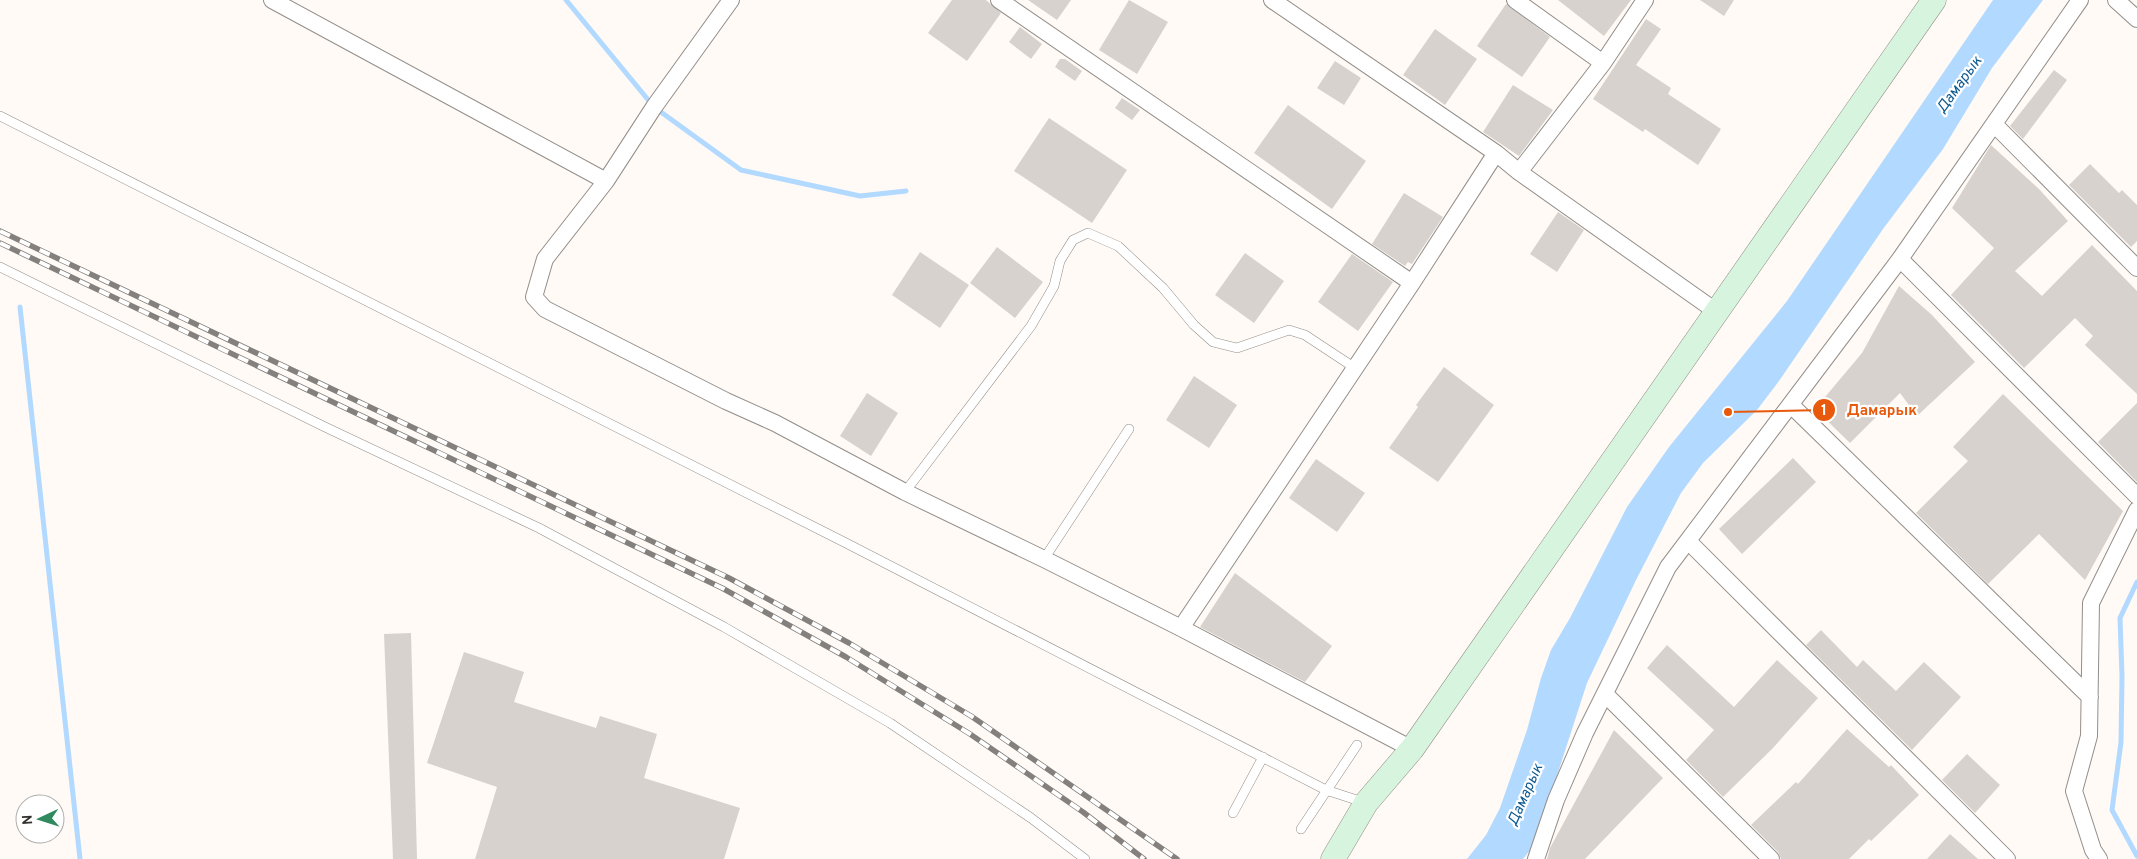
<svg xmlns="http://www.w3.org/2000/svg" width="2137" height="859" viewBox="0 0 2137 859" font-family="Overpass,sans-serif">
<style>
.water{fill:#b2d9ff}
.lines{fill:none;stroke-linecap:round;stroke-linejoin:round}
.stream{stroke:#b2d9ff;stroke-width:5}
.building{fill:#d7d2cd}
.service-casing{stroke:#938e8a;stroke-width:10}
.minor-casing{stroke:#938e8a;stroke-width:18}
.secondary-casing{stroke:#938e8a;stroke-width:25}
.service{stroke:#fff;stroke-width:9}
.minor{stroke:#fff;stroke-width:16}
.secondary{stroke:#d7f5de;stroke-width:24}
.rail-casing{stroke:#83807d;stroke-width:5.5}
.rail{stroke:#fff;stroke-width:4;stroke-dasharray:11;stroke-linecap:butt}
.labels{text-anchor:middle;dominant-baseline:central;stroke-width:4.5;stroke-linejoin:round;paint-order:stroke}
.water-label{font-size:15px;font-style:italic;fill:#0e5b92;stroke:#fff}
.leader{fill:none;stroke:#e8590c;stroke-width:2}
.callout-dot{fill:#e8590c;stroke:#fff;stroke-width:2}
.mark-label{font-size:15px;text-anchor:middle;font-weight:bold;fill:#fff}
.callout-label{font-size:15px;text-anchor:middle;font-weight:bold;fill:#e8590c;stroke:#fff;stroke-width:4.5;stroke-linejoin:round;paint-order:stroke}
</style>
<rect width="100%" height="100%" fill="#fffaf5"/>
<!-- water -->
<path class="water" d="M1993 0H2043L1992 68 1943 149 1883 229 1779 381 1757 410 1703 463 1681 493 1636 580 1587 683 1540 828 1531 849 1523 859H1467L1486 835 1500 808 1527 730 1541 678 1551 650 1570 618 1627 507 1669 447 1787 301Z"/>
<g class="lines">
<!-- stream -->
<path class="stream" d="M566 0 654 107 741 170 860 196 906 191
M20 307 80 859
M2137 582 2120 618 2122 676 2121 742 2112 810 2137 856"/>
</g>
<!-- building -->
<path class="building" d="M952 0H986L1001 13 967 61 928 33Z
M1028 0H1071L1057 20Z
M1129 0 1168 22 1137 74 1099 50Z
M1558 0H1631L1604 36Z
M1700 0H1734L1724 16Z
M1506 4 1550 37 1522 77 1477 46Z
M1646 19 1661 29 1636 65 1671 88 1668 94 1721 129 1698 165 1645 129 1643 132 1593 99Z
M1020 27 1042 44 1031 59 1009 42Z
M1435 29 1477 59 1445 105 1403 75Z
M1060 59H1065L1082 71 1075 81 1055 67Z
M1335 61 1361 78 1344 105 1317 88Z
M2054 70 2067 80 2023 139 2010 126Z
M1513 85 1553 110 1519 156 1483 132Z
M1122 98 1140 110 1132 120 1115 108Z
M1288 105 1366 161 1332 209 1254 153Z
M1049 118 1127 170 1092 223 1014 171Z
M1991 145 2039 189 2068 221 2015 271 2042 296 2092 245 2137 291V394L2085 345 2093 336 2075 318 2024 368 1951 295 1994 248 1952 208Z
M2090 164 2119 193 2122 190 2137 205V241L2131 247 2069 185Z
M1404 193 1443 217 1412 264 1408 262 1405 266 1372 244Z
M1558 212 1584 230 1557 272 1530 254Z
M997 247 1043 282 1015 318 970 283Z
M920 252 969 285 940 328 892 295Z
M1245 253 1284 281 1254 323 1215 295Z
M1352 254 1393 282 1358 331 1318 302Z
M1899 286 1932 315 1975 362 1917 416 1900 393 1850 443 1815 409 1862 353Z
M1444 367 1494 405 1438 482 1389 448 1418 407 1416 405Z
M1194 376 1237 405 1209 448 1166 420Z
M867 393 898 413 871 456 840 436Z
M2003 394 2123 511 2085 580 2039 534 1988 584 1916 513 1968 461 1953 447Z
M2137 403V482L2098 442Z
M1793 458 1816 482 1742 554 1719 529Z
M1316 459 1365 493 1337 532 1289 498Z
M1235 573 1332 646 1305 682 1200 627Z
M1821 630 1857 667 1863 660 1896 691 1924 662 1961 697 1912 750 1806 645Z
M411 633 417 859H393L384 634Z
M1667 645 1734 707 1777 660 1818 698 1772 749 1723 797 1686 760 1714 730 1647 668Z
M464 652 524 672 514 702 596 728 600 716 657 734 644 778 740 808 724 859H475L497 787 427 763Z
M1847 729 1889 767 1891 765 1919 795 1871 841 1869 839 1849 859H1781L1778 852 1751 825 1796 782 1798 784Z
M1614 730 1663 778 1585 859H1547L1550 848Z
M1967 754 2000 785 1975 813 1942 780Z
M1950 834 1978 859H1927Z"/>
<g class="lines">
<defs>
<path id="service" d="M0 116 846 543 1326 790 1366 803
M0 267 325 427 539 528 724 627 890 723 1031 818 1085 859
M905 492 1031 326 1054 286 1060 261 1073 240 1088 233 1118 246 1163 288 1194 325 1213 342 1237 348 1289 330 1305 335 1355 368
M1044 559 1129 429
M1233 813 1263 757
M1301 829 1357 745"/>
<path id="minor" d="M272 0 606 181
M731 0 654 107 606 181 545 259 534 297 545 309 726 401 775 423 905 492 1044 559 1181 628 1412 749
M999 0 1412 283
M1272 0 1496 153 1519 172 1717 312
M1515 0 1603 63
M2116 0 2137 19
M1994 124 2137 268
M1519 172 1603 63 1645 0
M1900 259 2137 496
M1791 405 2090 697
M1688 541 2007 859
M1181 628 1412 283 1496 153
M1605 694 1771 859
M1536 859 1556 800 1585 733 1668 567 1900 259 2080 0
M2099 859 2093 850 2074 791 2089 736 2091 603 2137 510"/>
<path id="secondary" d="M1333 859 1366 803 1412 749 1934 0"/>
</defs>
<!-- service casing -->
<use href="#service" class="service-casing"/>
<!-- minor casing -->
<use href="#minor" class="minor-casing"/>
<!-- secondary casing -->
<use href="#secondary" class="secondary-casing"/>
<!-- service -->
<use href="#service" class="service"/>
<!-- minor -->
<use href="#minor" class="minor"/>
<!-- secondary -->
<use href="#secondary" class="secondary"/>
<defs>
<path id="rail" d="M0 231 729 578 849 643 971 716 1177 859
M0 243 722 588 846 657 970 734 1083 812 1144 859"/>
</defs>
<!-- rail casing -->
<use href="#rail" class="rail-casing"/>
<!-- rail -->
<use href="#rail" class="rail"/>
</g>
<g class="labels">
<!-- water labels -->
<g class="water-label">
<text transform="translate(1960 85) rotate(-54)">Дамарык</text>
<text transform="translate(1526 795) rotate(-66)">Дамарык</text>
</g>
</g>
<!-- callouts -->
<path class="leader" d="M1728 412L1824 410"/>
<g class="callout-dot">
<circle cx="1728" cy="412" r="5"/>
<circle cx="1824" cy="410" r="12"/>
</g>
<g class="mark-label">
<text x="1824" y="415">1</text>
</g>
<g class="callout-label">
<text x="1882" y="415">Дамарык</text>
</g>
<!-- north arrow -->
<g transform="translate(40 819) rotate(266)"><circle r="24" fill="#ffffff" stroke="#adadac"/>
<path d="M0-4L9 19L0 12L-9 19Z" fill="#30895f"/>
<text y="-8" font-size="14" font-weight="bold" text-anchor="middle" fill="#33312f">N</text>
</g>
</svg>
